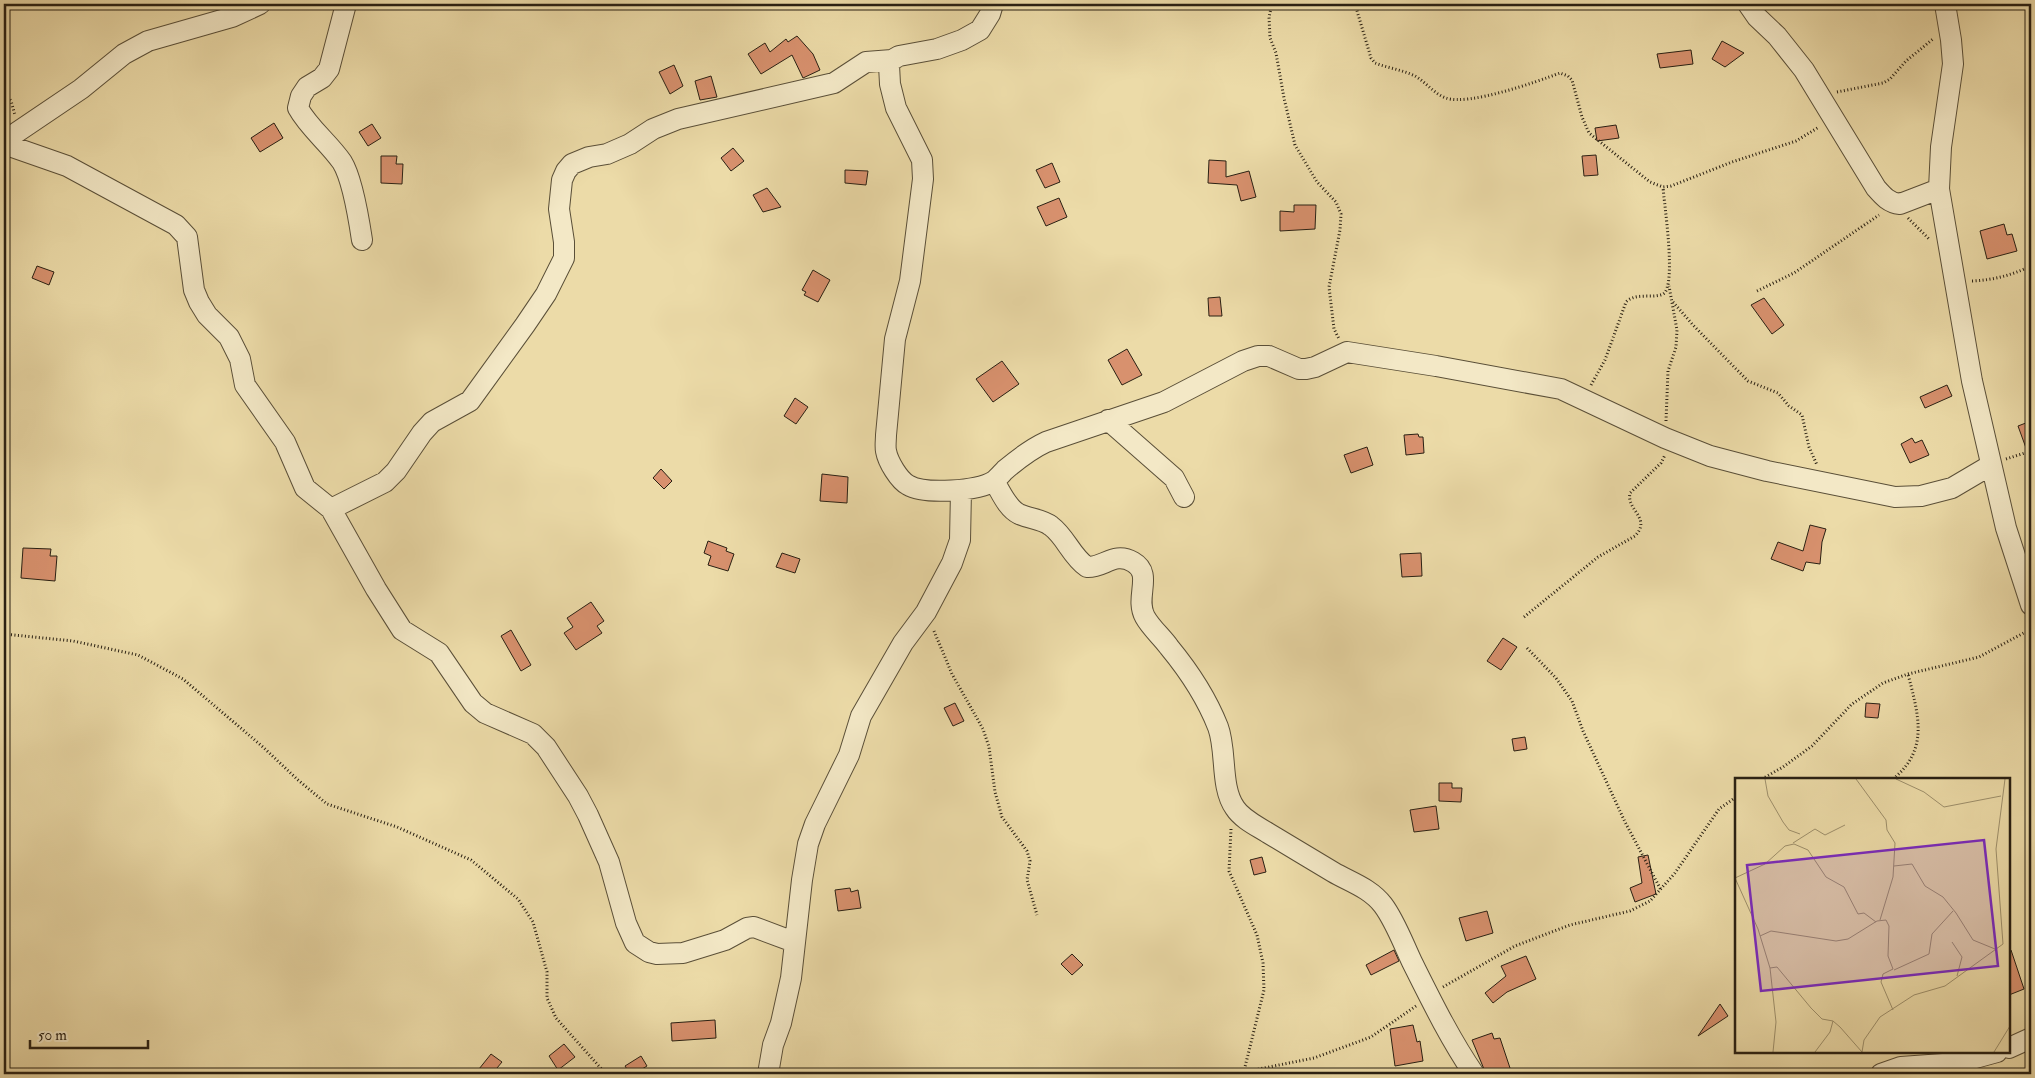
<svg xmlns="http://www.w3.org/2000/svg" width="2035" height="1078" viewBox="0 0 2035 1078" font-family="'IM FELL Double Pica',serif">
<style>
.building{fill:#d8916e;stroke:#292013}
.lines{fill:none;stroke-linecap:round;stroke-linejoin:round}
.minor-casing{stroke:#5a4f38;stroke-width:22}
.path{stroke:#292013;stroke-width:3;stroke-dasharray:1 2.5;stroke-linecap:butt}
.minor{stroke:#f3e8c6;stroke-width:20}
.inset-road{fill:none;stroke:#9e906c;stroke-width:1}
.view{fill:#7b2cbf;fill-opacity:0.15;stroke:#7b2cbf;stroke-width:2.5}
.inset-edge{fill:none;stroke:#292013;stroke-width:2.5}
</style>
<rect width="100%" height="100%" fill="#ecdba8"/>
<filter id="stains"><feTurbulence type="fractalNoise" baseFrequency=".004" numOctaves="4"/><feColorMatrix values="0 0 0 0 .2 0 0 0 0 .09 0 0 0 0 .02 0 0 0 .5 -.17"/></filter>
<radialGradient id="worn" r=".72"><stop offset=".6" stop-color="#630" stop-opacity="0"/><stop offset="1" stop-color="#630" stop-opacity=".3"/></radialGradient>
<!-- building -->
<path class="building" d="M797 36 813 54 820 70 803 78 792 55 761 74 748 54 765 43 770 52 786 39 788 42Z
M1722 41 1744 53 1725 67 1712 59Z
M1691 50 1693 64 1660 68 1657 54Z
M674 65 683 86 670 94 659 72Z
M711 76 717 97 700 100 695 81Z
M274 123 283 138 260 152 251 138Z
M372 124 381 138 368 146 359 132Z
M1616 125 1619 138 1597 141 1595 128Z
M733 148 744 161 731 171 721 158Z
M1596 155 1598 175 1584 176 1582 156Z
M381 156H397L396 164H403L402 184 381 183Z
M1209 160 1226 161V177L1249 171 1256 197 1241 201 1237 185 1208 183Z
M1052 163 1060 182 1045 188 1036 170Z
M845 170 868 171 866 185 845 183Z
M767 188 781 207 763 212 753 195Z
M1059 198 1067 217 1046 226 1037 207Z
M1294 205H1316L1315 229 1280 231V211L1294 212Z
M2004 224 2007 235 2012 234 2017 251 1987 259 1980 231Z
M37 266 54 272 49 285 32 278Z
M813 270 830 280 818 302 804 295 806 292 802 290Z
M1220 297 1222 316H1209L1208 298Z
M1764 298 1784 325 1772 334 1751 305Z
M1127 349 1142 375 1122 385 1108 360Z
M1002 361 1019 384 993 402 976 379Z
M1947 385 1952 396 1925 408 1920 397Z
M795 398 808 407 796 424 784 416Z
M2031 421V458L2030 459 2018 426Z
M1418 434 1419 437H1423L1424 453 1406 455 1404 435Z
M1912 438 1915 443 1922 440 1929 455 1910 463 1901 444Z
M1367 447 1373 465 1351 473 1344 455Z
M661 469 672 481 664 489 653 478Z
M822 474 848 477 847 503 820 501Z
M1810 525 1826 529 1822 542 1820 564 1806 562 1803 571 1771 559 1778 542 1803 551Z
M708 541 727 548 726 551 734 554 728 571 708 565 711 556 704 553Z
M23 548 51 549 50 556H57L55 581 21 578Z
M782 553 800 559 795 573 776 567Z
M1421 553 1422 576 1402 577 1400 554Z
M591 602 604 621 597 626 602 633 576 650 564 633 573 627 567 618Z
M511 630 531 665 521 671 501 636Z
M1503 638 1517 647 1501 670 1487 661Z
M955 703 964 721 953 726 944 708Z
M1866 703 1880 704 1878 718 1865 717Z
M1525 737 1527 749 1514 751 1512 739Z
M1439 783H1452V788H1462L1461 802 1439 801Z
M1436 806 1439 829 1414 832 1410 810Z
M1648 855 1656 894 1635 902 1630 888 1642 883 1638 857Z
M1262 857 1266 872 1254 875 1250 860Z
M850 888 851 892 858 890 861 908 838 911 835 890Z
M1487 911 1493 933 1466 941 1459 918Z
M1394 950 1399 961 1371 975 1366 965Z
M2009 950H2011L2024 989 2009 995Z
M1072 954 1083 965 1072 975 1061 964Z
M1526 956 1536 979 1507 992 1493 1003 1485 993 1506 976 1501 966Z
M1720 1004 1728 1016 1698 1036Z
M715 1020 716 1038 672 1041 671 1023Z
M1413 1025 1417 1042 1420 1041 1423 1061 1395 1066 1390 1029Z
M1492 1033 1494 1039 1500 1038 1512 1074H1486L1472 1040Z
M564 1044 575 1057 558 1070 549 1056Z
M491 1054 502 1062 492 1074H475Z
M641 1056 647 1066 634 1074H630L625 1066Z"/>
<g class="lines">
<defs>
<path id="minor" d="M346 4 329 69 322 78 307 87 301 96 298 108C309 128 328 142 342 162 352 178 359 220 362 240
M993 4 990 14 980 30 962 40 937 49 899 56 892 60 889 65 890 84 896 108 922 160 923 179 910 281 895 339 886 435C886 440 885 446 886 451 888 462 899 480 908 485 925 495 978 491 994 481 998 478 1002 473 1005 470 1018 459 1031 449 1046 442L1164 402 1243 361 1258 356H1269L1299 369H1306L1315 367 1347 352 1436 366 1561 389 1665 438 1710 456 1767 471 1895 497 1921 496 1952 488 1991 465
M1748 4 1757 17 1777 36 1804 70 1876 188C1883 196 1889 203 1900 204L1939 189
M1945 4 1951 40 1953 64 1941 147 1939 189 1972 381 2006 528 2031 605
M4 141 81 89 124 54 148 41 232 17 260 4
M4 144 67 166 176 225 187 237 194 290 199 302 207 315 229 337 240 359 245 385 285 442 305 488 331 509 376 589 402 630 439 653 473 703 485 713 533 734 546 747 578 796 588 815 609 862 626 923 635 943 649 952 657 954 683 953 725 940 747 928 754 927 794 942
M1108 420 1174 478 1184 497
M994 481C1001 492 1007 508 1019 514 1030 519 1042 519 1051 526 1066 537 1071 556 1087 567 1104 568 1114 551 1133 562 1154 574 1134 597 1145 617 1151 628 1162 637 1169 647 1188 670 1207 699 1218 727 1227 751 1220 787 1235 808 1242 819 1257 826 1268 833 1290 846 1311 859 1333 872 1350 882 1370 888 1383 905 1395 921 1403 943 1412 962 1431 1000 1450 1039 1474 1074
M331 509 385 482 396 471 422 433 432 422 470 401 525 325 546 294 564 258V242L559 209 562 180 566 171 572 164 589 157 607 154 630 144 653 129 678 119 834 83 866 62 892 60
M2009 1048 2031 1038
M768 1074 773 1045 781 1023 791 978 802 880 808 844 815 824 849 755 861 716 903 643 926 612 952 563 960 540 961 491
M1881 1074 1901 1067 1957 1063 1997 1052"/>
</defs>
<!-- minor casing -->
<use href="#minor" class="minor-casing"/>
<!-- path -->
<path class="path" d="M1272 4 1269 17 1270 38 1276 53 1284 98 1295 145 1317 182 1336 202 1341 214 1340 230 1329 287 1334 329 1339 339
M1355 4 1371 58 1375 63C1388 68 1403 70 1415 76 1426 82 1434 94 1446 98 1469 106 1536 82 1560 73L1568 76 1572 80 1582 117 1589 133 1650 182 1663 187 1671 186 1732 162 1796 141 1819 127
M4 91 11 101 15 115
M1837 92 1883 83 1890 79 1906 61 1933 39
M1908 218 1930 240
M1972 281C1994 280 2012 275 2031 266
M1757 291 1794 273 1879 215
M1673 302 1693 325 1748 381 1778 393 1789 406 1802 415 1809 447 1817 465
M1591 385 1605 360 1626 302C1636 292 1652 299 1663 294 1677 287 1664 203 1663 187
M1666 421 1668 371 1676 347 1677 330 1669 286
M2006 459 2031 451
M1524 617 1598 557 1635 536C1652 518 1626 510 1630 493L1661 463 1665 455
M934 631 952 674 983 729 989 747 995 792 1002 817 1027 851 1030 861 1027 880 1037 915
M4 634 73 641 138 655 183 679 263 747 298 780 327 804 397 827 471 860 518 899 533 922 547 972V998L556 1018 606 1074
M1527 648 1556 678 1572 701 1583 731 1625 822 1661 890
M1762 779 1783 767 1812 746 1852 704 1883 683 1908 674 1979 657 2031 629
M1893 779C1930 749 1918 714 1908 674
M1231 829 1229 871 1257 935 1263 963 1264 990 1244 1071
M1443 987 1515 946 1570 925 1630 911 1650 901 1675 873 1719 809 1736 797
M1234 1074 1314 1058 1371 1037 1416 1006"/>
<!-- minor -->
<use href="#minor" class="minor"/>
</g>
<!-- overview -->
<g transform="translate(1735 778)">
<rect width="275" height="275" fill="#ecdba8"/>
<path class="inset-road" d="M30 1 33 18 48 44 54 52 65 56M121 1 151 42 152 52 160 65 158 99 145 142M161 1 189 14 209 29 266 18M58 65 80 51 90 57 110 47M159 88 177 86 190 108 208 119 221 135 238 162 260 171M0 100 30 86 50 68 59 66 73 72 91 99 109 109 123 136 129 135 141 144M0 100 23 151 35 190 41 244 38 274M25 158 36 153 101 163 113 161 142 143 151 142 154 148 153 178 158 191 148 196 146 204 158 232M217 164 227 179 222 198M35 190 42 189 76 230 87 241 98 243 105 249 127 274M159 192 194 176 197 156 218 133M80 274 95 254 98 243M127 274 129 262 145 239 179 217 210 208 268 166 261 71 270 1M259 274 275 248"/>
<path class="view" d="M249 62 263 188 26 213 12 87Z"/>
<rect width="275" height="275" class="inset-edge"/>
</g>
<!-- margin -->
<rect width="2035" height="1078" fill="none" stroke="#ecdba8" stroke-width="20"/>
<rect x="5" y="5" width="2025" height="1068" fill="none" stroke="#292013" stroke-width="2.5"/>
<rect x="10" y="10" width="2015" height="1058" fill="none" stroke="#292013"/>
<!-- scale -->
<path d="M30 1040v8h118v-8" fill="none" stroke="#292013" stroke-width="2.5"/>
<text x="38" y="1040" font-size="15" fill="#292013" stroke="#f3e8c6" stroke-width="4" paint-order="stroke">50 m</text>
<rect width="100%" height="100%" filter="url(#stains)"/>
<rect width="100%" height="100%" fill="url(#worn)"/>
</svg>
